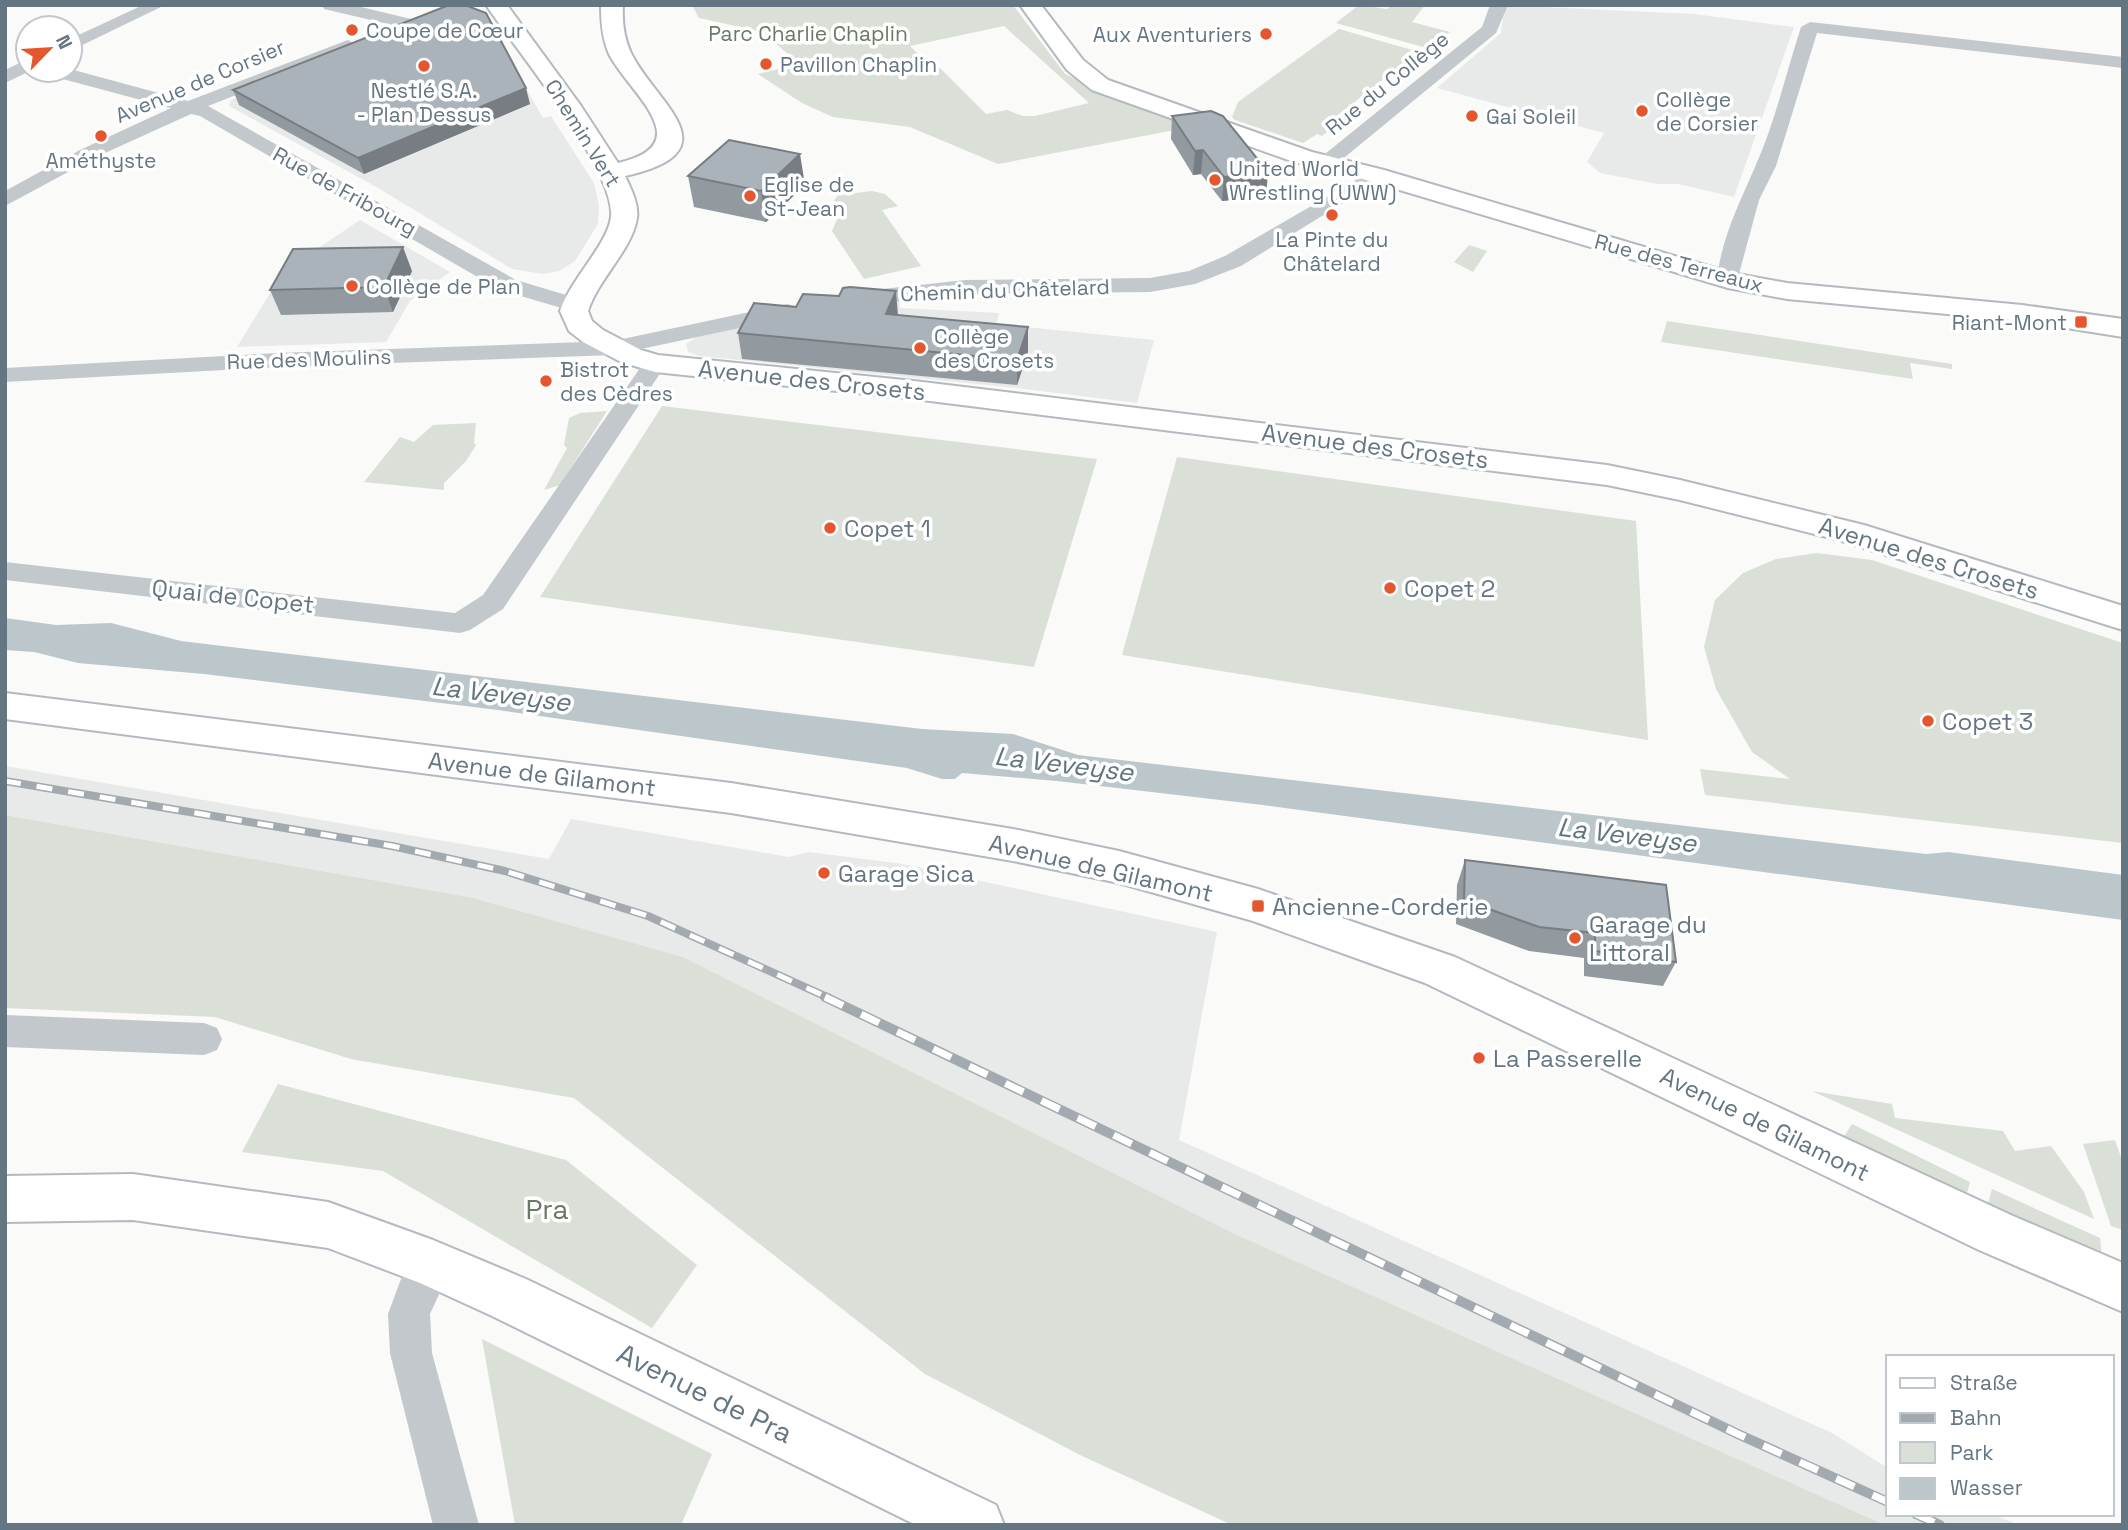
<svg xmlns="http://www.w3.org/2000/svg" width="2128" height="1530" viewBox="0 0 2128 1530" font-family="'Space Grotesk',sans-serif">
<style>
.built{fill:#e8e9e9}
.green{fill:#dadfd7;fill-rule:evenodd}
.water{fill:#bbc7cb}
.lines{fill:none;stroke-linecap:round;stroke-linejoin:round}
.secondary-casing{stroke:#b3babf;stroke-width:4}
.street{fill:#c3c8cc;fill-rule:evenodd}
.secondary{fill:#fff;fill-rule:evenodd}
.rail-far1-casing{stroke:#a2aab0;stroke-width:8}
.rail-casing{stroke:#a2aab0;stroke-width:10}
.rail-far1{stroke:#fff;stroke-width:5;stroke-dasharray:16;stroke-linecap:butt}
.rail{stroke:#fff;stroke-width:7;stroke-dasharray:20;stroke-linecap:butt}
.wall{fill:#929a9f}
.shaded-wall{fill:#777d82}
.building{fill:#aab3b9;stroke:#777d82;stroke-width:2}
.poi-dot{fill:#e4572e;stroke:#fff;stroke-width:2.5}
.labels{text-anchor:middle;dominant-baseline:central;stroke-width:7;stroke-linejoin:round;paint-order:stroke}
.far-poi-label{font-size:21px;fill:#657683;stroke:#fff;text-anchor:start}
.far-park-label{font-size:21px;fill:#687a64;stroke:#fff}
.far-street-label{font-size:21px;fill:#657683;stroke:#fff}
.street-label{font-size:24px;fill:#657683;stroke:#fff}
.poi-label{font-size:24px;fill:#657683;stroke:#fff;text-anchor:start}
.water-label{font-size:26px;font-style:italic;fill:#60757c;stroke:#fff}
.near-park-label{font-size:28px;fill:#687a64;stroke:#fff}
.near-street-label{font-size:28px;fill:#657683;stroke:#fff}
</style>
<rect width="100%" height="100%" fill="#fafaf8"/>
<!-- built -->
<path class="built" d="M1504 5 1694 14 1794 27 1734 197 1678 184H1658L1600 173 1587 162 1604 133 1437 88 1501 33Z
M484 14 543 118 551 116 594 183 599 206 598 224 575 261 559 271 543 274 512 269 378 188 229 106 231 100 370 45Z
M360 220 450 272 410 301 386 342 237 347 283 272Z
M899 299 900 308 999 313 996 324 1154 340 1137 403 1016 388 699 356 688 352 686 344 697 337 805 313Z
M5 766 549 859 571 819 789 857 809 852 903 864 1217 932 1179 1140 1832 1433 1888 1468V1514H1991L2019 1525H1885L1235 1234 683 957 474 898 5 815Z"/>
<!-- green -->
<path class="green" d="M692 5H1013L1065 74 1144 109 1211 123 998 164 910 127 833 117 802 103 758 74 799 64 763 32 699 18ZM1004 26 1089 103 1035 116H1023L1007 110 986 114 930 58 923 59 910 46Z
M1359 5 1387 9 1393 5H1425L1412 22 1450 32 1427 48 1336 23Z
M1339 29 1419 52 1330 121 1337 124 1322 136 1317 134 1303 143 1235 120 1232 117 1238 102Z
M872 191 885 194 898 206 882 210 921 266 864 279 832 231 839 215 829 207 838 195Z
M1469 245 1487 251 1473 272 1454 262Z
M1667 321 1952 364V369L1910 363 1913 379 1661 342Z
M662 406 1097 459 1034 667 540 597Z
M607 411 560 485 544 490 567 448 564 445 569 418 580 413Z
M476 423 474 443 476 445 466 461 444 483V490L364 482 400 437 414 442 433 425Z
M1177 457 1636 521 1648 740 1122 655Z
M1817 553 1872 560 2123 643V843L1705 795 1700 769 1790 779 1752 752 1716 689 1704 647 1715 600 1743 573 1776 559Z
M5 815 474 898 683 957 1235 1234 1885 1525H1232L1080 1455 925 1374 574 1098 351 1059 215 1017 5 1008Z
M278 1084 566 1160 697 1265 652 1328 383 1171 242 1152Z
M1812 1091 1892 1104 1895 1118 2003 1131 2015 1151 2051 1146 2084 1192 2094 1219Z
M1852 1124 1970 1182 1966 1197 1843 1138Z
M2115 1140 2123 1163V1230L2111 1226 2083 1144Z
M1992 1189 2100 1238 2102 1258 1987 1207Z
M482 1339 712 1454 681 1525H515Z"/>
<!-- water -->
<path class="water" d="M5 618 56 625 111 623 181 641 922 729 1013 734 1078 755 1926 854 1948 852 2123 875V920L1263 805 1057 781 962 773 955 779H942L907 768 498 710 204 674 78 663 34 652 5 650Z"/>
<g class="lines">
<defs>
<path id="secondary" d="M486 5H507L581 106 618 163C701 144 629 93 609 54 602 38 601 22 601 5H623C622 22 624 38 631 53 656 104 736 151 625 176 631 189 639 204 637 218 632 250 598 279 588 311L592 321 603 330 641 350 658 355 914 381 1607 465 1680 480 1864 525 2123 606V630L1842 541 1680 500 1607 485 914 399 655 372 621 362 583 342 569 331 560 311C570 280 608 244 611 217 616 170 514 47 486 5Z
M1020 5H1041L1083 60 1108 80 1312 152 1384 170 1732 273 1787 283 2022 305 2123 319V337L2022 321 1787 299 1728 288 1366 180 1294 162 1092 90 1067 70Z
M5 693 731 783 1013 829 1119 851 1258 889 1455 957 2013 1216 2123 1263V1312L1979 1250 1425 983 1253 921 1119 883 1013 861 731 813 5 719Z
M133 1174 328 1202 433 1240 526 1279 996 1505 1004 1525H916L490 1315 420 1283 328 1248 133 1220 5 1222V1176Z"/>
</defs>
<!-- secondary casing -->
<use href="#secondary" class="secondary-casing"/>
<!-- street -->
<path class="street" d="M143 5H165L70 51V39Z
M322 5H353L411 19 414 23 405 28 324 9Z
M1490 5H1508L1496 33 1334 166H1320L1317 162 1320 158 1482 27Z
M1810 22 2123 57V68L1817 33 1776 166 1759 200 1736 285H1720L1717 280C1721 239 1739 204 1755 167 1775 123 1786 73 1801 27Z
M348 40 357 45 354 49 208 106 516 280 583 300 586 305 583 310 575 312 500 290 200 116 191 114 94 158 5 206V191L80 150 171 108 44 74 42 70 70 69 188 101Z
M28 59V70H32L5 83V70Z
M1375 169 1382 171 1385 175 1382 179 1241 266 1195 284 1150 292 965 294 855 306 847 304 844 299 847 294 855 292 965 280 1150 278 1189 271 1225 256Z
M787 304 795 306 798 311 795 316 613 355 277 367 5 382V368L277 353 613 341Z
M655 356 663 358 667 363 503 609 470 630 460 633 5 580V562L455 613 483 595 647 358Z
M5 1015 204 1023 217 1028 222 1039 217 1050 204 1055 5 1047Z
M433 1244 447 1250 453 1264 430 1314 432 1353 479 1525H433L390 1353 388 1314 401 1279 419 1250Z"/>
<!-- secondary -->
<use href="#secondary" class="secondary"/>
<defs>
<path id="rail-far1" d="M5 781 392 846 505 871 648 916 829 998"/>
<path id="rail" d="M825 997 1740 1435 1888 1502
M1916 1514 1940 1525"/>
</defs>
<!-- rail-far1 casing -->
<use href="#rail-far1" class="rail-far1-casing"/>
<!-- rail casing -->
<use href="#rail" class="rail-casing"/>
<!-- rail-far1 -->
<use href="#rail-far1" class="rail-far1"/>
<!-- rail -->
<use href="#rail" class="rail"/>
</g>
<!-- wall -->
<path class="wall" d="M233 90 530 104 364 174 239 105Z
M1172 116 1268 172 1266 196 1222 201 1201 174 1193 175 1171 139Z
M688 176 805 185 766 222 694 207Z
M412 271 393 312 281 315 270 290Z
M839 296 898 315 1028 327V352L1017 385 742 359 738 333 796 307Z
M1465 860 1676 962 1663 986 1584 976V958L1529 951 1456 924 1457 885Z"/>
<!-- shaded-wall -->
<path class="shaded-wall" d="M526 88 530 104 364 174 358 158Z
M1203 150 1201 174 1193 175 1195 151Z
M800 154 805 185 766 222 761 191Z
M1268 172 1266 196 1222 201 1224 177Z
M403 247 412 271 393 312 384 287Z
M896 291 898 316 886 314Z
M1028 327V352L1017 385V360Z"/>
<!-- building -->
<path class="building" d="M449 5H465L486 13 526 88 358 158 233 90Z
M1211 111 1223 116 1268 172 1224 177 1203 150 1195 151 1172 116Z
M729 140 800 154 761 191 688 176Z
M403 247 384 287 270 290 293 249Z
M850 287 896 291 886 314 1028 327 1017 360 738 333 754 303 796 307 803 294 839 296 843 288Z
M1465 860 1666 885 1676 962 1595 951V933L1539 927 1464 900Z"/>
<!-- markers -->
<g class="poi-dot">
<circle cx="352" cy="30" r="7"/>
<circle cx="1266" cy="34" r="7"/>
<circle cx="766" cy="64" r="7"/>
<circle cx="424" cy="66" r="7"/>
<circle cx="1642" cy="111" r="7"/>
<circle cx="1472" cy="116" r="7"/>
<circle cx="101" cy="136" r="7"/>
<circle cx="1215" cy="180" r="7"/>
<circle cx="750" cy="196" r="7"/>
<circle cx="1332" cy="215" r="7"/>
<circle cx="352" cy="286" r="7"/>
<rect x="2074" y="315" width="14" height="14" rx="3.5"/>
<circle cx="920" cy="348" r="7"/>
<circle cx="546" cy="381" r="7"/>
<circle cx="830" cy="528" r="7"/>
<circle cx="1390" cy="588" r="7"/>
<circle cx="1928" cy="721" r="7"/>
<circle cx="824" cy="873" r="7"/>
<rect x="1251" y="899" width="14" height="14" rx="3.5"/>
<circle cx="1575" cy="938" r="7"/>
<circle cx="1479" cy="1058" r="7"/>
</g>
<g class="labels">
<!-- far-poi labels -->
<g class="far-poi-label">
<text x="366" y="30">Coupe de Cœur</text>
<text x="1252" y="34" text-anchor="end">Aux Aventuriers</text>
<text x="780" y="64">Pavillon Chaplin</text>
<text x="424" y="90" text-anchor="middle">Nestlé S.A.<tspan x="424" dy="24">- Plan Dessus</tspan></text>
<text x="1656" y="99">Collège<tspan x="1656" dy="24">de Corsier</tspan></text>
<text x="1486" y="116">Gai Soleil</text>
<text x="101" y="160" text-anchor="middle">Améthyste</text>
<text x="1229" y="168">United World<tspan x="1229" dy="24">Wrestling (UWW)</tspan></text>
<text x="764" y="184">Eglise de<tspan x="764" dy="24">St-Jean</tspan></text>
<text x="1332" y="239" text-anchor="middle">La Pinte du<tspan x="1332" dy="24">Châtelard</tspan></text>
<text x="366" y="286">Collège de Plan</text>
<text x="2067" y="322" text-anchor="end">Riant-Mont</text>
<text x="934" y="336">Collège<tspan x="934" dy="24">des Crosets</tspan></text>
<text x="560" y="369">Bistrot<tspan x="560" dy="24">des Cèdres</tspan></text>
</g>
<!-- far-park labels -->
<g class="far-park-label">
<text x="808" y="33">Parc Charlie Chaplin</text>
</g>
<!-- far-street labels -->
<g class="far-street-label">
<text transform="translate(200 81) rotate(-23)">Avenue de Corsier</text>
<text transform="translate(1387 83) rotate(-39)">Rue du Collège</text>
<text transform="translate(583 133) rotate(58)">Chemin Vert</text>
<text transform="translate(345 191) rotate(29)">Rue de Fribourg</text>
<text transform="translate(1679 263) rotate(15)">Rue des Terreaux</text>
<text transform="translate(1005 290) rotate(-2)">Chemin du Châtelard</text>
<text transform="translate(309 359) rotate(-2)">Rue des Moulins</text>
</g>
<!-- street labels -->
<g class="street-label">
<text transform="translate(812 380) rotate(6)">Avenue des Crosets</text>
<text transform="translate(1375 446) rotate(7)">Avenue des Crosets</text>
<text transform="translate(1929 558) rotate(17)">Avenue des Crosets</text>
<text transform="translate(233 596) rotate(6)">Quai de Copet</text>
<text transform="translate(542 774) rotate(7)">Avenue de Gilamont</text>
<text transform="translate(1101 868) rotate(13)">Avenue de Gilamont</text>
<text transform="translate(1765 1124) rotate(26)">Avenue de Gilamont</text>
</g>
<!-- poi labels -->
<g class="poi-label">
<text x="844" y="528">Copet 1</text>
<text x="1404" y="588">Copet 2</text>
<text x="1942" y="721">Copet 3</text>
<text x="838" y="873">Garage Sica</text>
<text x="1272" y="906">Ancienne-Corderie</text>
<text x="1589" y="924">Garage du<tspan x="1589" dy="28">Littoral</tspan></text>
<text x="1493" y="1058">La Passerelle</text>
</g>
<!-- water labels -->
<g class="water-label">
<text transform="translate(501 694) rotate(7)">La Veveyse</text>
<text transform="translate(1064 764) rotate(7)">La Veveyse</text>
<text transform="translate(1627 835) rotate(7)">La Veveyse</text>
</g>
<!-- near-park labels -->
<g class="near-park-label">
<text x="547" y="1209">Pra</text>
</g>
<!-- near-street labels -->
<g class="near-street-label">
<text transform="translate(705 1393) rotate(26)">Avenue de Pra</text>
</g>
</g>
<!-- border -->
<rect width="2128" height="1530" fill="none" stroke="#657683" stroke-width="14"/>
<!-- legend -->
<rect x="1886" y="1355" width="228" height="161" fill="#ffffff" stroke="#c1c8cd" stroke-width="2"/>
<rect x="1900" y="1378" width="35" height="10" fill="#ffffff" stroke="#c1c8cd" stroke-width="2"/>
<text x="1950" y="1390" font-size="21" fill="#657683">Straße</text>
<rect x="1900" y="1413" width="35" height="10" fill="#a2aab0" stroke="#c1c8cd" stroke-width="2"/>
<text x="1950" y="1425" font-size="21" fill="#657683">Bahn</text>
<rect x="1900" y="1442" width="35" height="21" fill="#dadfd7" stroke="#c1c8cd" stroke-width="2"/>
<text x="1950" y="1460" font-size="21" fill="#657683">Park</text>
<rect x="1900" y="1478" width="35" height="21" fill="#bbc7cb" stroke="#c1c8cd" stroke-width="2"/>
<text x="1950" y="1495" font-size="21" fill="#657683">Wasser</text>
<!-- north arrow -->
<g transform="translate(49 49) rotate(65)"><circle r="33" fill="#ffffff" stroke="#c1c8cd" stroke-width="2"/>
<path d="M0-5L12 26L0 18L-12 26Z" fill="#e4572e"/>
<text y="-10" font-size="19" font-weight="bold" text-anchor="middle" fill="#657683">N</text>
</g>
</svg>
